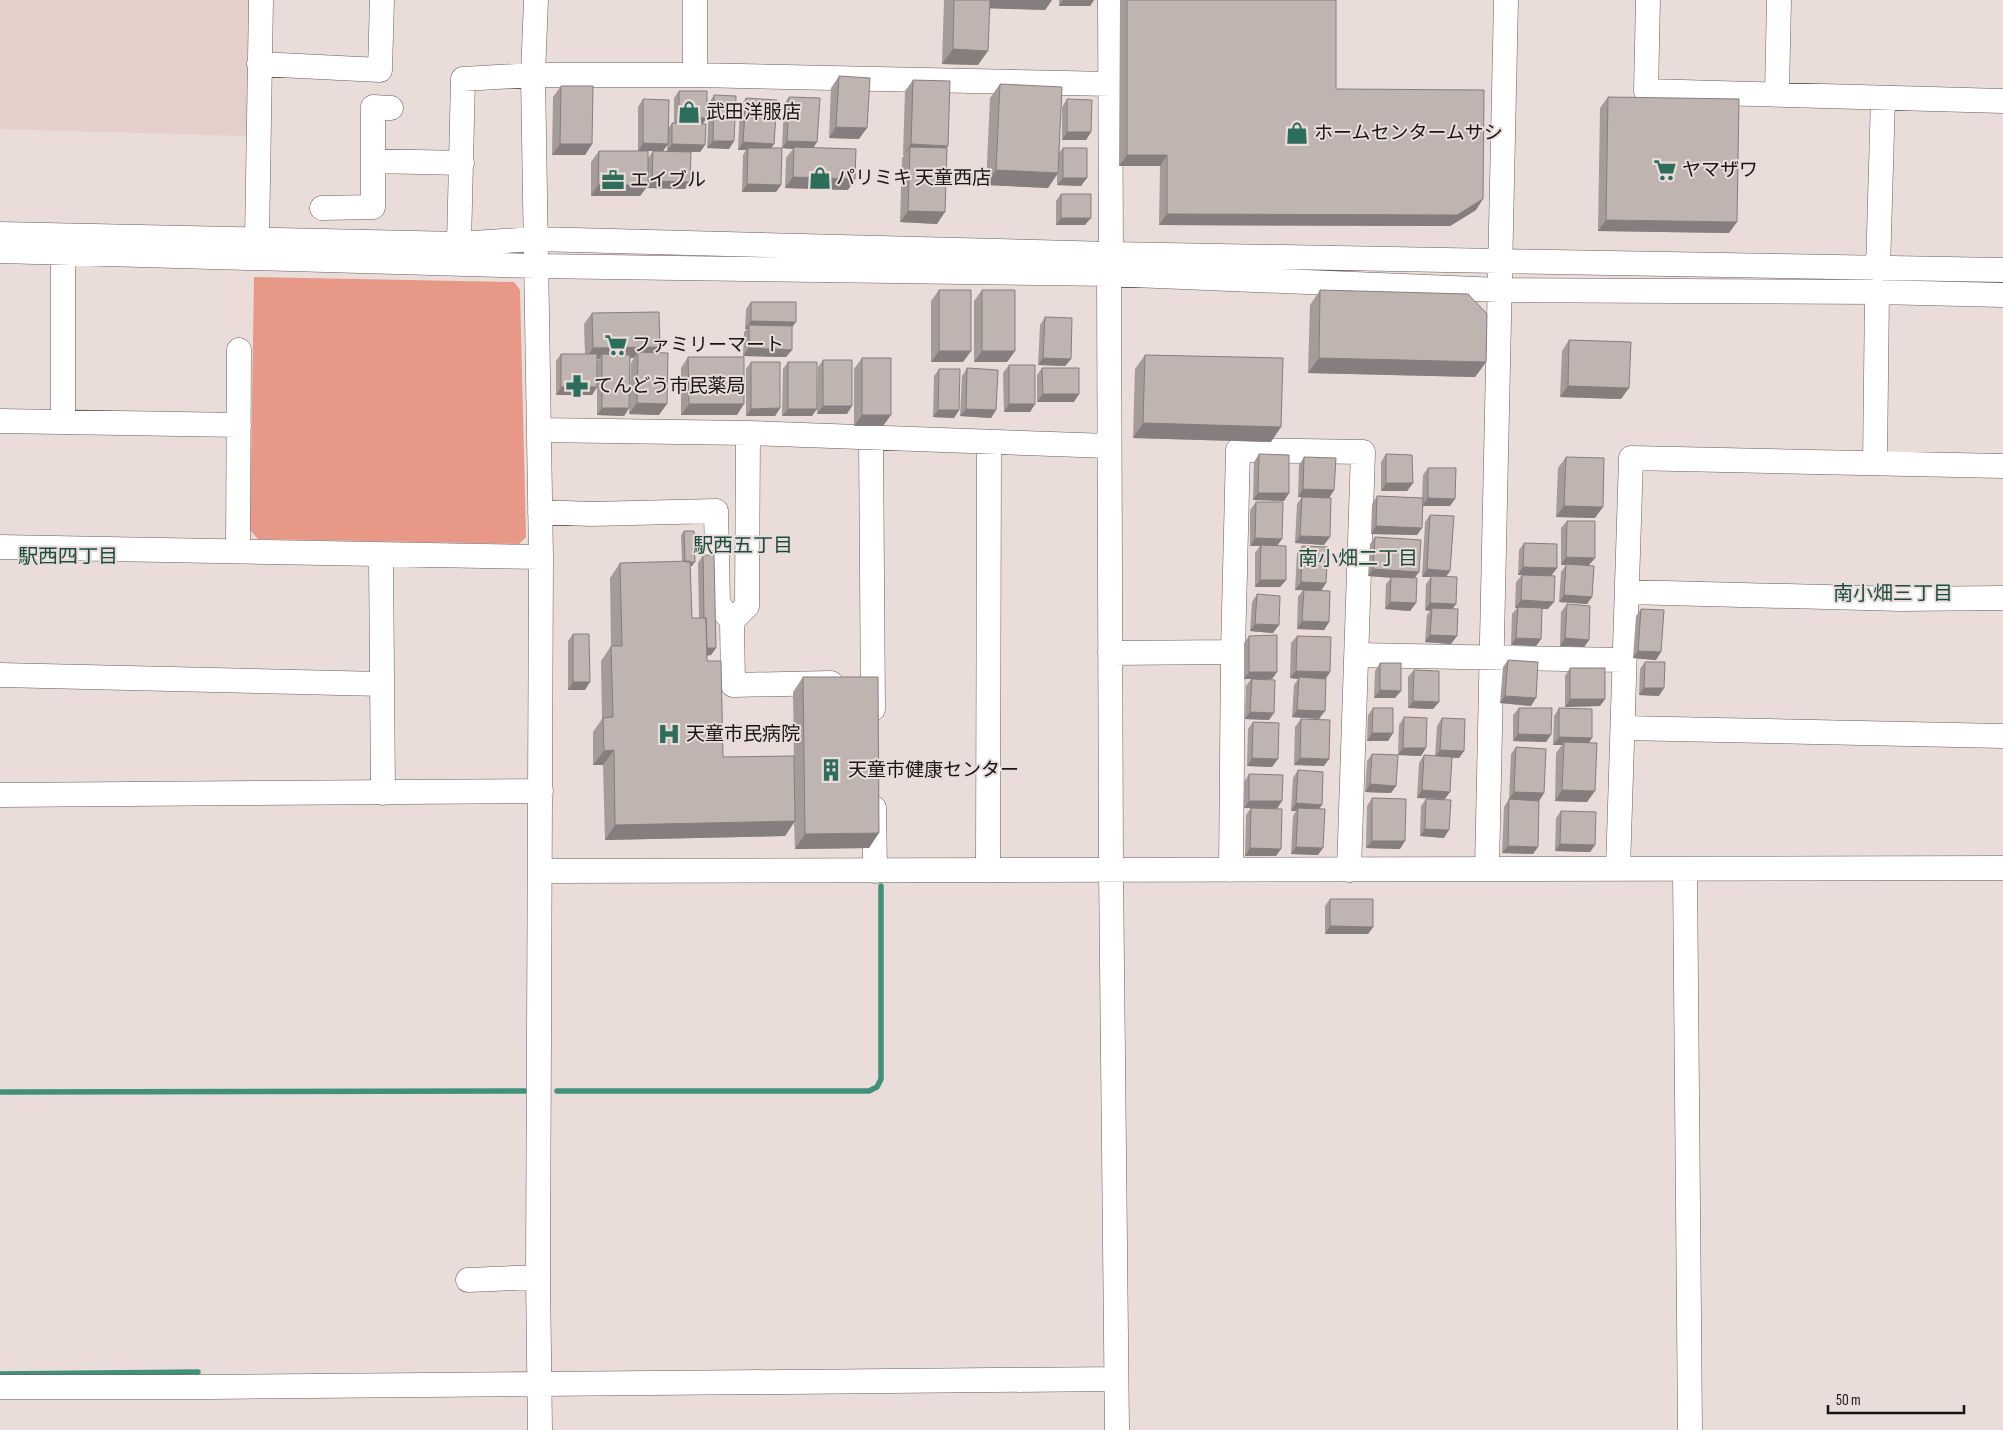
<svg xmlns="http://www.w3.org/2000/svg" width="2003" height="1430" viewBox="0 0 2003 1430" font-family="'Sofia Sans Condensed','Noto Sans JP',sans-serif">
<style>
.built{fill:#e4cfca}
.green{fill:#e79886}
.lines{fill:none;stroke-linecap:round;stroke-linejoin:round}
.stream{stroke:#40907a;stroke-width:5.5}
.minor-casing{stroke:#685e5b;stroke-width:25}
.minor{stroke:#fff;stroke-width:24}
.wall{fill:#a59b98;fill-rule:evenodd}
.shaded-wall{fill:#867e7c}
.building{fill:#c0b4b1;stroke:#867e7c}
.labels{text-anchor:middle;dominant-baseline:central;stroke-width:4;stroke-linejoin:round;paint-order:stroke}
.poi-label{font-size:19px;fill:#191514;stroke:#e9dcd9;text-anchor:start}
.neighbourhood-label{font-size:20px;fill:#194d3f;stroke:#e9dcd9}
</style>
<rect width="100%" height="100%" fill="#e9dcd9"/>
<!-- built -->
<path class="built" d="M0 0H251L247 136 0 129Z"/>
<!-- green -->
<path class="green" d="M254 277 514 282 520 290 526 537 519 544 258 539 250 530Z"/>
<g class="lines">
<!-- stream -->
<path class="stream" d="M557 1091H869L877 1087 881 1079V886
M0 1092 525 1091
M0 1374 198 1372"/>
<defs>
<path id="minor" d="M536 0 533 75 541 557 538 1277 540 1430
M1110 0 1111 254
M1648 0 1646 91 2003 101
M259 64 380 70 382 0
M695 75V0
M1777 93 1779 0
M373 161 462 163
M322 208 373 207V107L391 108
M0 234 459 244 535 239 1111 254 2003 270
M257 240 261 0
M459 244 463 79 533 75H695L1111 84
M0 251 536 266 1109 274 1500 290 1877 292 2003 295
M63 252V422
M1878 269 1883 98
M1109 274 1111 870 1117 1430
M0 421 239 425
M539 430 748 433 1109 446
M871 438 873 709
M1875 463 1877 292
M540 512 591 514 716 511 718 604 732 621 733 685 831 683
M0 547C180 550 360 555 541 557
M238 551 239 350
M381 556 383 793
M1627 592 1901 599 2003 598
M732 621 747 606 748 433
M1110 653 1233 652
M1357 655 1624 660
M0 675 382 684
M1623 728 2003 736
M0 795 541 791
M874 808 875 871
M1487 868 1506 0
M988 869 989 442
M1618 869 1631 458 2003 466
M1685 869 1690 1430
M1231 870 1233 652 1238 450 1363 452 1349 870
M541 871 2003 868
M468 1280 538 1277
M0 1387H211L1116 1379"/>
</defs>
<!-- minor casing -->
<use href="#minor" class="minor-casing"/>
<!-- minor -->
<use href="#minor" class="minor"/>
</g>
<!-- wall -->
<path class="wall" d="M944 0H1052L1045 10 990 8 978 65 942 64Z
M1059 0H1094L1090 6H1059Z
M1120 0H1336V89L1476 210 1450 226 1159 225 1160 166H1119Z
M839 76 859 139 829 138 831 88Z
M913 80 946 148 937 224 900 222 902 158 904 156 903 155 905 91Z
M1000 84 1059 153 1063 148 1081 186 1057 185V174L1048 188 986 185 990 98Z
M561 86 592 144 585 155H552L553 97Z
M679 91 703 124 705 145 700 152H691L685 189 647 188V187L640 196H591V162L599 151 648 158 653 151H638V107L643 99 668 129 672 123H674V98ZM667 145V151H663Z
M714 95 734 141 729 149 707 148 709 103Z
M789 97 814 147 848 190 785 188 786 158 793 149 782 148 784 104Z
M1608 97 1729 233 1598 231 1600 108Z
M746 98 774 144 771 148 781 185 776 192H742L743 155 746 150H738L740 106Z
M1067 99 1091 132 1086 140H1062V107Z
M1061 194 1085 225H1056V201Z
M939 290 971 351 963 362H931V301Z
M982 290 1015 351 1007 362H974V301Z
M1320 290 1486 362 1475 377 1308 373 1310 305Z
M751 302 792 327 786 357 743 356 744 332 747 329H745L746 309Z
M592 313 660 347 656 353 659 415 629 414 631 363 634 358H630L629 408 624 416 597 415V362L599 359H597V387L592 395H556V361L561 354H585L584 324Z
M1045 317 1071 359 1065 366 1038 365 1040 325Z
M1569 340 1621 399 1560 397 1562 351Z
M1145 355 1271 442 1133 438 1135 369Z
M688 357 737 415H681V368Z
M862 358 883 426H854V369Z
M823 360 847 414H817L818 367Z
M751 362 780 408 775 416H746V369Z
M788 362 812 416H782L783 369Z
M1009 365 1035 404 1030 412H1004L1003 373Z
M967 368 996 410 991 418 960 416 962 376Z
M1042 368 1074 402H1037V375Z
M939 369 959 410 954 418 933 417 934 376Z
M1259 454 1289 493 1284 501 1253 500 1254 462Z
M1386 454 1413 483 1407 491H1381V462Z
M1304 457 1334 490 1329 498 1298 497 1299 465Z
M1566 457 1595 518 1556 517 1558 468Z
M1428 468 1450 506H1423L1422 528 1417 535 1371 534 1372 504 1377 496 1422 498 1423 475Z
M1302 497 1324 545 1295 543 1297 504Z
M1256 502 1277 546 1286 580 1280 587H1255V553L1260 546H1250V510Z
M1430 515 1450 571 1446 577 1456 604 1452 609 1451 644 1425 642 1427 615 1430 611 1425 610 1426 584 1431 577H1422L1425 522Z
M1567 521 1595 558 1589 565H1571L1592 597 1587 604 1559 602 1561 572 1566 565H1561V528Z
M684 531 692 566H690L692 618H699L698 563 703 555 716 648 711 655 707 656V661L723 757 794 764 793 692 803 677 869 848 795 849 794 822 785 836 605 840 603 765H593V732L602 719 601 661 611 646 610 578 620 563 682 562 681 535Z
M1375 537 1415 578 1416 603 1410 611 1385 609 1386 584 1391 578 1368 576 1370 544Z
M1524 543 1557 568 1551 576 1548 609H1542L1541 639 1536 646 1511 645 1512 614 1517 608H1515L1516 582 1522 575H1518L1519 550Z
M1302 546 1321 590 1329 622 1324 630 1297 629 1298 597 1303 590H1295L1297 553Z
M1257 594 1273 633 1250 631 1252 602Z
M1567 604 1589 640 1584 647 1560 646 1561 612Z
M1641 609 1656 660 1633 658 1636 616Z
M573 634 585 690H568V641Z
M1249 636 1277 672 1272 679H1262L1269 720 1245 719 1246 686 1251 679H1244V643Z
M1297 636 1330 672 1325 679 1319 719 1292 717 1294 685 1298 679 1290 678 1291 643Z
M1508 660 1531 706 1500 703 1503 667Z
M1645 662 1659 696 1639 695 1640 669Z
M1380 663 1395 698H1374L1375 671Z
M1570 668 1605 699 1600 706 1565 707V676Z
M1414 670 1439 702 1433 709 1408 708V677Z
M1373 708 1393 733 1388 741H1367L1368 715Z
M1519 708 1546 742 1513 741V715Z
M1559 708 1588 743 1587 802 1555 801 1556 753 1562 745H1553L1554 716Z
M1404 717 1421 756 1398 755 1391 793 1365 792 1367 761 1372 754 1398 755 1399 725Z
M1442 718 1464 751 1459 758H1452L1445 799 1417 798 1419 763 1424 755 1435 756 1437 726Z
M1301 719 1324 766 1294 765 1295 727Z
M1253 722 1272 767 1247 766 1248 729Z
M1516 747 1544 793 1539 801 1533 854 1502 853 1504 807 1509 799 1511 754Z
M1298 770 1318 809V855L1291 854 1293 816 1296 811H1291L1293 778Z
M1249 774 1277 809 1276 856H1245L1246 815 1251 808H1244V782Z
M1372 798 1400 849 1366 848 1367 806Z
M1426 799 1444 838 1420 836 1421 806Z
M1561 811 1595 845 1590 852 1555 851 1556 818Z
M1330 899 1373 927 1368 934H1325V906Z"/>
<!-- shaded-wall -->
<path class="shaded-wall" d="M985 0H1052L1045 10 980 8Z
M1063 0H1094L1090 6H1059Z
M953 49 988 51 978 65 942 64Z
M679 118H707L701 126H674Z
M836 127 867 128 859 139 829 138Z
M1067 132H1091L1086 140H1062Z
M713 141H734L729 149 707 148Z
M787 141 817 142 812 150 794 147 793 149 782 148Z
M743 142 774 144 769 151 748 148 746 150H738Z
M643 143 668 144 663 151H638Z
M560 144H592L585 155H552Z
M672 144 705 145 700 152 667 151Z
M911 144 948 146 940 157 910 147 903 155Z
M1127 155H1167L1160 166H1119Z
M996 170 1058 173 1048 188 986 185Z
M793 177 855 179 848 190 785 188Z
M1063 178H1087L1081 186 1057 185Z
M652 181 690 182 685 189 647 188Z
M747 184 781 185 776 192H742Z
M598 185H648L640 196H591Z
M1483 199 1476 210 1450 226 1159 225 1167 214Z
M908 211 945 212 937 224 900 222Z
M1061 218H1091L1085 225H1056Z
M1606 220 1737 222 1729 233 1598 231Z
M751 321 796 322 790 330 749 325 747 329H745Z
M660 347 653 358 638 352 634 358 602 359V354L599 359 585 360 593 348Z
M749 348 792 350 786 357 743 356Z
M939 351H971L963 362H931Z
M982 351H1015L1007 362H974Z
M1043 358 1071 359 1065 366 1038 365Z
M1319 358 1486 362 1475 377 1308 373Z
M1568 386 1629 388 1621 399 1560 397Z
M561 387H597L592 395H556Z
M1043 394H1079L1074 402H1037Z
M637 403 667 404 659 415 629 414Z
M689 404H744L737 415H681Z
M1009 404H1035L1030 412H1004Z
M823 406H852L847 414H817Z
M602 408H629L624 416 597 415Z
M780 408 775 416H746L751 409Z
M788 409H817L812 416H782Z
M966 409 996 410 991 418 960 416Z
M938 410H959L954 418 933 417Z
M862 415H891L883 426H854Z
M1143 423 1281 427 1271 442 1133 438Z
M1386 483H1413L1407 491H1381Z
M1303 489 1334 490 1329 498 1298 497Z
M1258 493H1289L1284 501 1253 500Z
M1428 498 1455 499 1450 506H1422Z
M1564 506 1603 507 1595 518 1556 517Z
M1376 526 1422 528 1417 535 1371 534Z
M1300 536 1330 537 1324 545 1295 543Z
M1255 538 1282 539 1277 546H1250Z
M1566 557 1595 558 1589 565H1561Z
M695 562 692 566H682L685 563Z
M1523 567 1557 568 1551 576 1518 575Z
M1373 569 1419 572 1414 579 1368 576Z
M1427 569 1450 571 1445 578 1431 576V577H1422Z
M1260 580H1286L1280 587H1255Z
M1301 582 1326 583 1321 591 1295 590Z
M1564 595 1592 597 1587 604 1559 602Z
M1521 600 1554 602 1548 609 1517 608 1518 607 1517 608H1515Z
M1390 602 1416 603 1410 611 1385 609Z
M1430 603 1456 604 1451 611 1432 608 1430 611 1425 610Z
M1302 621 1329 622 1324 630 1297 629Z
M1255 624 1279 625 1273 633 1250 631Z
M1430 635 1457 636 1451 644 1425 642Z
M1516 638 1541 639 1536 646 1511 645Z
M1565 638 1589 640 1584 647 1560 646Z
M705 648H716L711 655 700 656Z
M1638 651 1661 652 1656 660 1633 658Z
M1296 671 1330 672 1325 680 1299 677 1298 679 1290 678Z
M1249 672H1277L1272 679H1244Z
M573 682H590L585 690H568Z
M1644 688H1664L1659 696 1639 695Z
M1380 690 1401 691 1395 698H1374Z
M1505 696 1536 698 1531 706 1500 703Z
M1570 699H1605L1600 706 1565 707Z
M1413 701 1439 702 1433 709 1408 708Z
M1297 710 1325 711 1319 719 1292 717Z
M1250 712 1274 713 1269 720 1245 719Z
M1372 733H1393L1388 741H1367Z
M1518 734 1551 735 1546 742 1513 741Z
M1559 737 1592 738 1587 746 1564 742 1562 745H1553Z
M1403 748H1426L1421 756 1398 755Z
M614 750 603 765H593L604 751Z
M1440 750 1464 751 1459 758 1435 757Z
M1252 758 1278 759 1272 767 1247 766Z
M1300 758 1329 759 1324 766 1294 765Z
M1370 784 1396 786 1391 793 1365 792Z
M1422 790 1450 792 1445 799 1417 798Z
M1562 790 1595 791 1587 802 1555 801Z
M1514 792 1544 793 1539 801 1509 799Z
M1249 801H1282L1277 809 1244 808Z
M1296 803 1322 805 1316 812 1298 808 1296 811H1291Z
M795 821 785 836 605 840 615 825Z
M1425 829 1449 830 1444 838 1420 836Z
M879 833 869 848 795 849 805 834Z
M1372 841H1405L1400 849 1366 848Z
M1560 844 1595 845 1590 852 1555 851Z
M1508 846 1538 847 1533 854 1502 853Z
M1296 847 1323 848 1318 855 1291 854Z
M1250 848 1281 849 1276 856H1245Z
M1330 926 1373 927 1368 934H1325Z"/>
<!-- building -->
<path class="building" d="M954 0H990L988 51 953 49Z
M1127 0H1336V89L1484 90 1483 199 1457 215 1167 214V155H1127Z
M839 76 870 78 867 128 836 127Z
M913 80 950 81 948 146 911 144Z
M1000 84 1062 87 1058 173 996 170Z
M561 86H593L592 144H560Z
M679 91H707V118H679Z
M714 95 736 96 734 141H713Z
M789 97 820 98 817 142 787 141Z
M1608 97 1739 99 1737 222 1606 220Z
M746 98 777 100 774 144 743 142Z
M643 99 669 100 668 144 643 143Z
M1067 99 1092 100 1091 132H1067Z
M672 123 706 124 705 145 672 144Z
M794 147 856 149 855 179 793 177Z
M910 147 947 148 945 212 908 211Z
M748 148H782L781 185 747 184Z
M1063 148H1087V178H1063Z
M599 151H648V185H598Z
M653 151 691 152 690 182 652 181Z
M1061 194H1091V218H1061Z
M939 290H971V351H939Z
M982 290H1015V351H982Z
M1320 290 1468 294 1487 314 1486 362 1319 358Z
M751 302H796V322L751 321Z
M659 312 660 347 593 348 592 313Z
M1045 317 1072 318 1071 359 1043 358Z
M749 325 792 326V350L749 348Z
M1569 340 1631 342 1629 388 1568 386Z
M638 352 668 353 667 404 637 403Z
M561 354H597V387H561Z
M602 354 630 355 629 408H602Z
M1145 355 1283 358 1281 427 1143 423Z
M688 357H744V404H689Z
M862 358H891V415H862Z
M823 360H852V406H823Z
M751 362H780V408L751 409Z
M788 362H817V409H788Z
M1009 365H1035V404H1009Z
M967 368 998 370 996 410 966 409Z
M1042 368H1079V394H1043Z
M939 369H960L959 410H938Z
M1259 454 1289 455V493H1258Z
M1386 454 1412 455 1413 483H1386Z
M1304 457 1336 458 1334 490 1303 489Z
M1566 457 1604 458 1603 507 1564 506Z
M1428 468H1456L1455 499 1428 498Z
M1377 496 1423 498 1422 528 1376 526Z
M1302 497 1331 498 1330 537 1300 536Z
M1256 502H1283L1282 539 1255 538Z
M1430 515 1454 516 1450 571 1427 569Z
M1567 521H1595V558L1566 557Z
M684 531H694L695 562H685Z
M1375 537 1421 540 1419 572 1373 569Z
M1524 543 1557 544V568L1523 567Z
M1261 545 1286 546V580H1260Z
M1302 546 1328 547 1326 583 1301 582Z
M703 555H714L716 648H707L706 618H704Z
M690 561 692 618H706L707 661H721L723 757 794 756 795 821 615 825 614 750 604 751 603 718 613 717 611 646H622L620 563Z
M1566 564 1594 566 1592 597 1564 595Z
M1522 575 1555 576 1554 602 1521 600Z
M1431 576 1457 577 1456 604 1430 603Z
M1391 577 1417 578 1416 603 1390 602Z
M1304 590 1330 591 1329 622 1302 621Z
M1257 594 1280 596 1279 625 1255 624Z
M1567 604 1590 606 1589 640 1565 638Z
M1518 607 1542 608 1541 639 1516 638Z
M1432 608 1458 609 1457 636 1430 635Z
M1641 609 1664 610 1661 652 1638 651Z
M573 634H589L590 682H573Z
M1277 635V672H1249V636Z
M1297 636 1331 637 1330 672 1296 671Z
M1508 660 1538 662 1536 698 1505 696Z
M1645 662H1665L1664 688H1644Z
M1380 663H1401V691L1380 690Z
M1570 668H1605V699H1570Z
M1414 670 1439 671V702L1413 701Z
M803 677H878L879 833 805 834Z
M1299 677 1326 679 1325 711 1297 710Z
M1252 679 1275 680 1274 713 1250 712Z
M1373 708H1393V733H1372Z
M1519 708H1552L1551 735 1518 734Z
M1559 708 1592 709V738L1559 737Z
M1404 717 1427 718 1426 748H1403Z
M1442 718 1465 719 1464 751 1440 750Z
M1301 719 1330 720 1329 759 1300 758Z
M1253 722 1279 723 1278 759 1252 758Z
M1564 742 1597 743 1595 791 1562 790Z
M1516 747 1546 749 1544 793 1514 792Z
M1372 754 1398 755 1396 786 1370 784Z
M1424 755 1452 757 1450 792 1422 790Z
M1298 770 1323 772 1322 805 1296 803Z
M1249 774 1283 775 1282 801H1249Z
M1372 798 1406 799 1405 841H1372Z
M1426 799 1451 800 1449 830 1425 829Z
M1509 799 1539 801 1538 847 1508 846Z
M1251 808 1282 809 1281 849 1250 848Z
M1298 808 1325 809 1323 848 1296 847Z
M1561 811 1596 812 1595 845 1560 844Z
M1330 899H1373V927L1330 926Z"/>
<!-- icons -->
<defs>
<symbol id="shop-bare" viewBox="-9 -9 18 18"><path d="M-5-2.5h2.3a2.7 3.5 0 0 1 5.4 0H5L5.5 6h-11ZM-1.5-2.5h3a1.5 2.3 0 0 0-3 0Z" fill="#2d6d5c" stroke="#e9dcd9" stroke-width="2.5" paint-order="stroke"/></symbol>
<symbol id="supermarket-bare" viewBox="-9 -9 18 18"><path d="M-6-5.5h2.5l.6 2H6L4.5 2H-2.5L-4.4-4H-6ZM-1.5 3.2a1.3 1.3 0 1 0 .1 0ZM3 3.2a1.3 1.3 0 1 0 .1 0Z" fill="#2d6d5c" stroke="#e9dcd9" stroke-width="2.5" paint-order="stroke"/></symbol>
<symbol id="office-bare" viewBox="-9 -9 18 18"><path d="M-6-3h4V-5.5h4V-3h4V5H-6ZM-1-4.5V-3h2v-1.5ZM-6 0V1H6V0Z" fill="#2d6d5c" stroke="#e9dcd9" stroke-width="2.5" paint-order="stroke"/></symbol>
<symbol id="pharmacy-bare" viewBox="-9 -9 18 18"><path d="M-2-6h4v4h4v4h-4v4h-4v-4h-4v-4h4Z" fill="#2d6d5c" stroke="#e9dcd9" stroke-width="2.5" paint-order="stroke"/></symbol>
<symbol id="hospital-bare" viewBox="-9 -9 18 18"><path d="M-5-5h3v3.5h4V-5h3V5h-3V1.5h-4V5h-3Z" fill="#2d6d5c" stroke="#e9dcd9" stroke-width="2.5" paint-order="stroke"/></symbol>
<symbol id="building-bare" viewBox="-9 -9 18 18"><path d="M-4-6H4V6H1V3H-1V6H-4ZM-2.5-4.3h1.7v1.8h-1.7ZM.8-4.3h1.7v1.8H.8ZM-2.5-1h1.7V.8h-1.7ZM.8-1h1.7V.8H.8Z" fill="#2d6d5c" stroke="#e9dcd9" stroke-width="2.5" paint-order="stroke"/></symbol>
</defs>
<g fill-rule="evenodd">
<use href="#shop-bare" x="673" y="96" width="32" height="32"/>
<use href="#shop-bare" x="1281" y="117" width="32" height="32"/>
<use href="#supermarket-bare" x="1649" y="154" width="32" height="32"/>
<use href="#shop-bare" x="804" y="162" width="32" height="32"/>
<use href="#office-bare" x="597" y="164" width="32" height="32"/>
<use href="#supermarket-bare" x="600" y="329" width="32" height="32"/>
<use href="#pharmacy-bare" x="561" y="370" width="32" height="32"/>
<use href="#hospital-bare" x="653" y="718" width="32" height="32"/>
<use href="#building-bare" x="815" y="754" width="32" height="32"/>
</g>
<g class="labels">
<!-- poi labels -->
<g class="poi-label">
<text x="706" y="112">武田洋服店</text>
<text x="1314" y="133">ホームセンタームサシ</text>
<text x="1682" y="170">ヤマザワ</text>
<text x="836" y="178">パリミキ 天童西店</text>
<text x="630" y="180">エイブル</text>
<text x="632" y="345">ファミリーマート</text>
<text x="594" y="386">てんどう市民薬局</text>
<text x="686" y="734">天童市民病院</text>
<text x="848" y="770">天童市健康センター</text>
</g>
<!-- neighbourhood labels -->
<g class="neighbourhood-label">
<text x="743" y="546">駅西五丁目</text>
<text x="68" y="557">駅西四丁目</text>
<text x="1358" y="559">南小畑二丁目</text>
<text x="1893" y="594">南小畑三丁目</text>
</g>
</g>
<!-- scale -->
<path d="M1828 1405v8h136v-8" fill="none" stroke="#191514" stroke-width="2.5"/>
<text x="1836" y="1405" font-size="15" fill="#191514" stroke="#e9dcd9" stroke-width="4" paint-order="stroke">50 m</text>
</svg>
